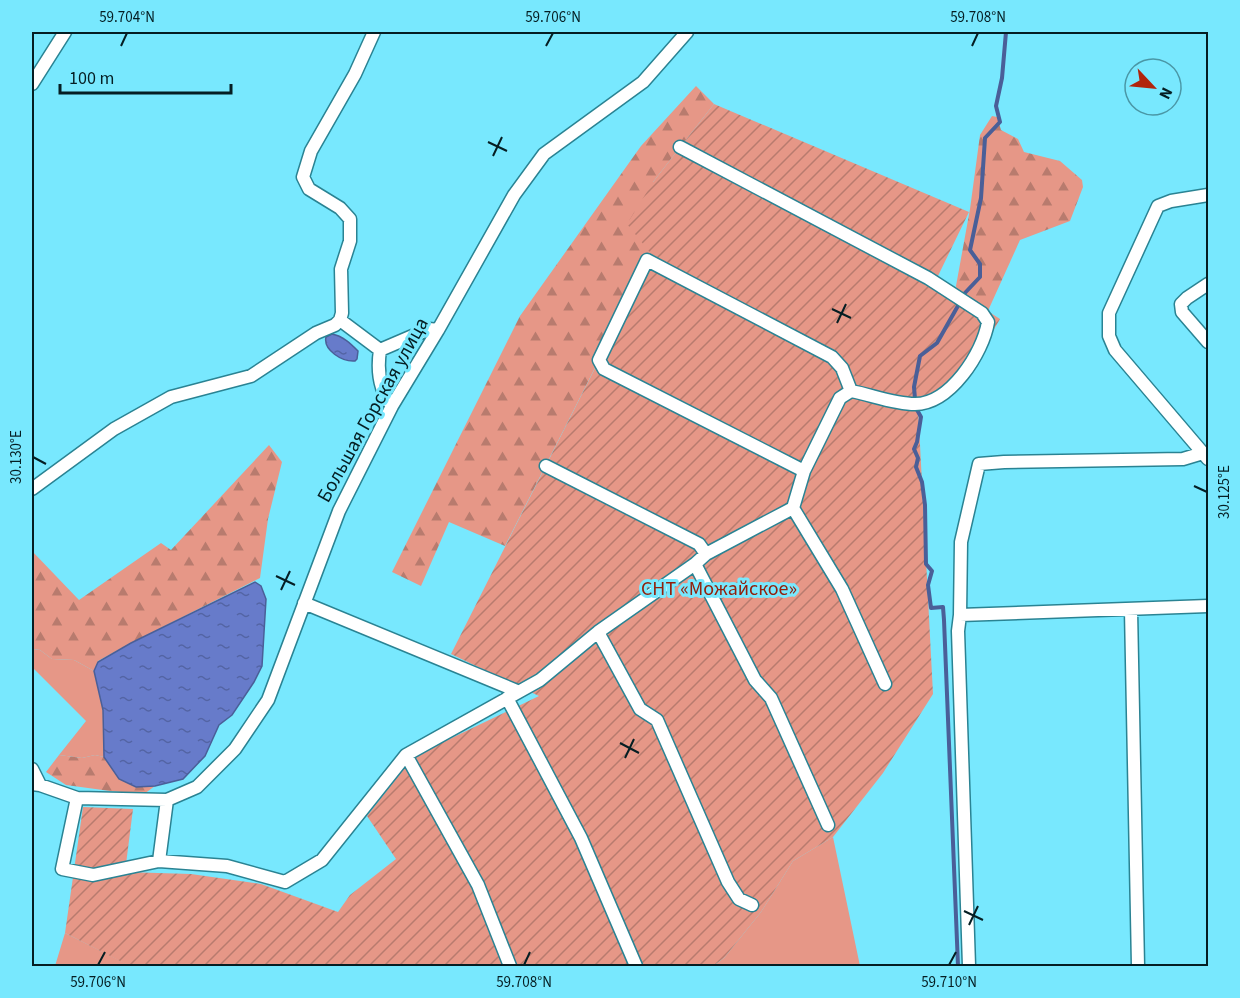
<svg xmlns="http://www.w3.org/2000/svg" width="1240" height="998" viewBox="0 0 1240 998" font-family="'Source Sans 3',sans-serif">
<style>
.grass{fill:#e69787}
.forest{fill:url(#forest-firs)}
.garden{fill:url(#garden-furrows)}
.water{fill:url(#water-ripples);stroke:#4a5f98;stroke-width:1.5}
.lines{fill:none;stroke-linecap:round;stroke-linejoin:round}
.stream{stroke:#4a5f98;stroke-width:4}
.minor-casing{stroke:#2a8393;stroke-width:15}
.minor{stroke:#fff;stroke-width:12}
.ticks{fill:none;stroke:#051e23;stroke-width:2}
.labels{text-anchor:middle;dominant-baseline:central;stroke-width:6;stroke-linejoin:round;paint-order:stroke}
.street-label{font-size:20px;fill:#051e23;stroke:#78e8fe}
.park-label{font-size:20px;fill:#92200c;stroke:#78e8fe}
.neatline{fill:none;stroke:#051e23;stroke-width:2}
.ticks-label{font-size:15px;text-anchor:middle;fill:#051e23}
</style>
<defs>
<pattern id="forest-firs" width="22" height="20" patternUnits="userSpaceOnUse" patternTransform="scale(1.5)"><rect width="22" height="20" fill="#e69787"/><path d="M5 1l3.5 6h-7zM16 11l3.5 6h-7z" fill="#b87b6e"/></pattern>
<pattern id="garden-furrows" width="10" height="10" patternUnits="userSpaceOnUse" patternTransform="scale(1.5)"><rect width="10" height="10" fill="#e69787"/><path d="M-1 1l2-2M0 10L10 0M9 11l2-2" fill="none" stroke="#b87b6e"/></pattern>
<pattern id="water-ripples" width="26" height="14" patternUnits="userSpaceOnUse" patternTransform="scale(1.5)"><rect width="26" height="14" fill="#677bca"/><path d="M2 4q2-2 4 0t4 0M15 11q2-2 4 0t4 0" fill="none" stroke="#5364a4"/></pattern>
</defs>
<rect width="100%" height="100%" fill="#78e8fe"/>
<!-- grass -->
<path class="grass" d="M32 649 40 650 52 659 74 660 94 671 103 710 104 757 95 755 82 758 59 755 86 721 32 667Z
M833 837 860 966H713L724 958 761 912 793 861Z
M65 933 127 964 126 966H55Z"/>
<!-- forest -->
<path class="forest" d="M696 86 714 104 653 182 652 255 505 546 449 522 421 586 392 572 520 316 641 146Z
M992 116 997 117 1001 130 1018 139 1024 152 1060 161 1082 180 1083 187 1070 221 1020 240 987 313 958 294 956 286 970 209 980 135Z
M269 445 282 462 268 519 260 578 131 643 98 661 94 671 74 660 52 659 40 650 32 649V551L79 600 161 543 171 550Z
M59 755 82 758 95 755 104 757C120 780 125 787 155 786L144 794 110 791 66 785 46 772Z"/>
<!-- garden -->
<path class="garden" d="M714 104 969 212 937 278 1000 319 965 379 918 406 933 694 883 773 833 837 793 861 761 912 724 958 713 966H126V964L65 933 83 807 133 809 125 872 191 874 261 884 338 912 350 895 396 859 367 816 414 756 539 696 451 654 652 255 627 224 653 182Z"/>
<!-- water -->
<path class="water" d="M332 334C343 336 351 344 358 351L357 359 355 361C342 362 323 350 326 337Z
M255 582 261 586 266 599 262 666 254 682 232 715 219 725 205 756 183 779 155 786 136 787 119 779 104 757 103 710 94 671 98 662 131 643Z"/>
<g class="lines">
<!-- stream -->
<path class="stream" d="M963 295 980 277V264L970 250 981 198 985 138 1000 122 996 106 1002 78 1006 32
M915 399 914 387 920 356 937 343 959 304
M916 408 921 417 917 442 914 449 918 458 916 467 922 482 925 505 926 564 932 571 928 585 931 608 943 607 944 620 958 966"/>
<defs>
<path id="minor" d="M32 84 65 32
M1208 195 1171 201 1158 206 1109 313V336L1115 350 1208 459
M1208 284 1187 298 1181 304 1182 312 1208 342
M340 320 380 350
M380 350 429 329 438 330
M380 350C377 370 379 390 392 406
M546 466 699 544 706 554
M804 471 604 369 599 360 647 260 832 357 842 368 851 391
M32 489 114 429 171 397 251 376 316 333 335 325 340 320 342 313 341 269 350 241V219L340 208 309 189 303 177 311 151 355 74 374 32
M793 508 842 589 885 684
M695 564 755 680 771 698 828 825
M304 603 517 691
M1131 610 1138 966
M960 615 1208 606
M598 632 640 709 657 720 728 882 739 899 752 905
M507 698 581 838 636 966
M406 755 478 885 510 966
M32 769 40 785
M32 784 40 785 77 798 167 800 197 787 235 749 268 700 339 511 392 406 438 330 514 195 544 154 643 82 687 32
M77 798 62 869 93 875 159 861 227 866 285 882 322 860 406 755 540 680 598 632 695 564 706 554 793 508 804 471 840 398 851 391C872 395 894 404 915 404 950 404 983 353 988 322L982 313 928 278 680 147
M159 861 167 800
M969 966 958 631 960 615 961 542 979 464 1004 462 1183 459 1203 453"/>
</defs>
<!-- minor casing -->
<use href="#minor" class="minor-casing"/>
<!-- minor -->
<use href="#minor" class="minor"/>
</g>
<!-- ticks -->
<path class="ticks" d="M121 46 127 33M546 46 553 33M972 46 978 33M488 142 507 151M493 156 502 137M832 309 851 318M837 323 846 304M33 457 46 464M1194 486 1207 492M276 576 295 585M281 590 290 571M620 743 639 753M625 758 634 739M964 911 983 920M969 925 978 906M98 965 105 952M524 965 530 952M949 965 956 952"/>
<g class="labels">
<!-- street labels -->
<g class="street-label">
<text transform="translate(373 410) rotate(-61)">Большая Горская улица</text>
</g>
<!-- park labels -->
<g class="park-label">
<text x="719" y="589">СНТ «Можайское»</text>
</g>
</g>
<!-- border -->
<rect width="1240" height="998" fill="none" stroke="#78e8fe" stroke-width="66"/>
<!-- north arrow -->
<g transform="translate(1153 87) rotate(116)"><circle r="28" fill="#78e8fe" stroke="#4a97a6" stroke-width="1.5"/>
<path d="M0-4.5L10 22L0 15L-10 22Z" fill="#b1240b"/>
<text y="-9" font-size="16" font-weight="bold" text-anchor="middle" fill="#051e23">N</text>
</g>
<!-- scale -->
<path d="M60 84v9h171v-9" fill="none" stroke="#051e23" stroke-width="3"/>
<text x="69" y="84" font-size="18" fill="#051e23" stroke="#78e8fe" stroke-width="4.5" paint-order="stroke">100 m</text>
<rect x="33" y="33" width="1174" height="932" class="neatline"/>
<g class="ticks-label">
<text x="127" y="22">59.704°N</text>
<text x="553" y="22">59.706°N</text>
<text x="978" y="22">59.708°N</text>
<text transform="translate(16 457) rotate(-90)" y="5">30.130°E</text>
<text transform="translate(1224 492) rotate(-90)" y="5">30.125°E</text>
<text x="98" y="987">59.706°N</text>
<text x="524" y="987">59.708°N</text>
<text x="949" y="987">59.710°N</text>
</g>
</svg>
